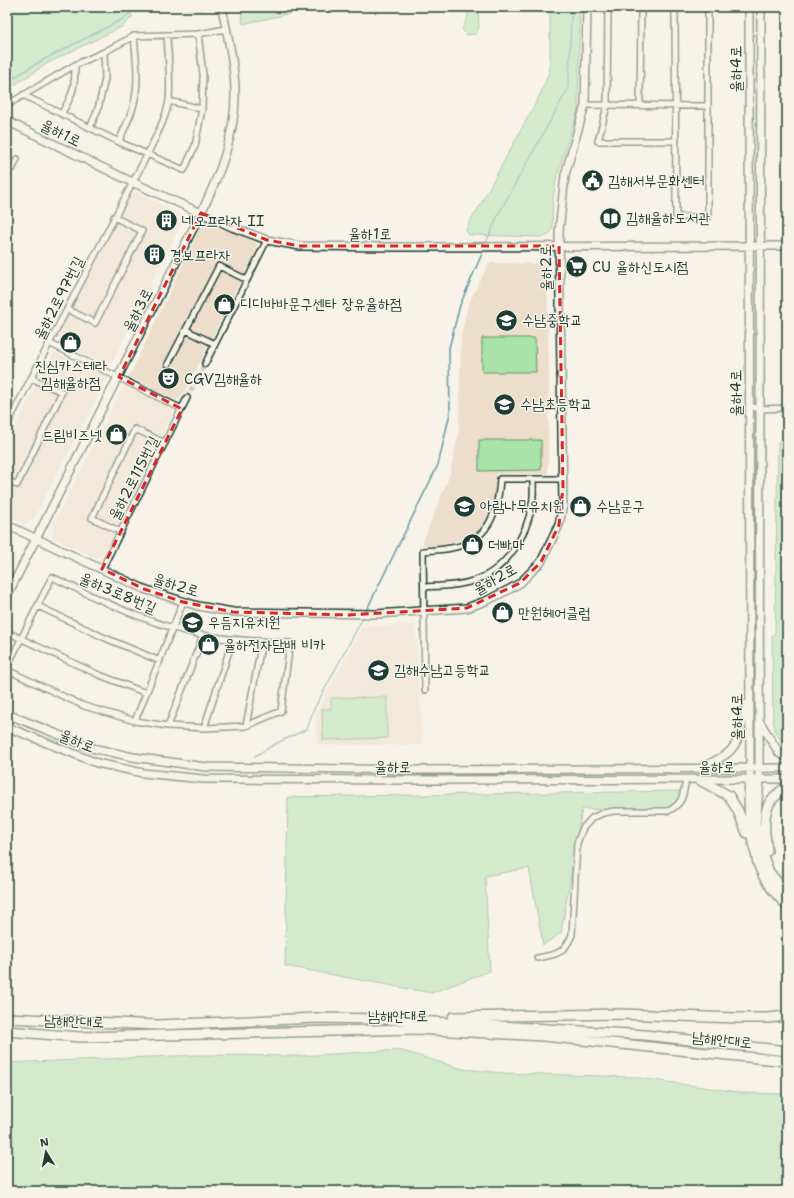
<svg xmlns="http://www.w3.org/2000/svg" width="794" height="1198" viewBox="0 0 794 1198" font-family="'Shantell Sans','Poor Story',sans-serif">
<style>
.built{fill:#ecdeca}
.green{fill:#a9e3a8;stroke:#64906e}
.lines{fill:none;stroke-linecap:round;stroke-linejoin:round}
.stream{stroke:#629ba4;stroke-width:1.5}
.street-tunnel{stroke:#cccfc4;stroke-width:5;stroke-dasharray:5 2.5;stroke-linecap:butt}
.street-casing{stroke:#1f3d34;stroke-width:8}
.secondary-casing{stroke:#1f3d34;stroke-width:10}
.highway-casing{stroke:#1f3d34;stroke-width:12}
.street{stroke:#f7f3e8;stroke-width:5}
.secondary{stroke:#f7f3e8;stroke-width:7}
.highway{stroke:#f7f3e8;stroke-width:9}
.marked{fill:none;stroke:#d62828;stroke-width:3;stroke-dasharray:8 5;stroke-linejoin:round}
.labels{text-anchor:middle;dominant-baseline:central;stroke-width:3;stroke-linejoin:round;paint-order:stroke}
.street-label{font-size:15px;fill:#1f3d34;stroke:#f7f3e8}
.poi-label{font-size:15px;fill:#1f3d34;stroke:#f7f3e8;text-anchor:start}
</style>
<rect width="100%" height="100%" fill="#f7f3e8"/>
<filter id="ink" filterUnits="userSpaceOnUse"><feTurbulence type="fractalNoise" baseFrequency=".025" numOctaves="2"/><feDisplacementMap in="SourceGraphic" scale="8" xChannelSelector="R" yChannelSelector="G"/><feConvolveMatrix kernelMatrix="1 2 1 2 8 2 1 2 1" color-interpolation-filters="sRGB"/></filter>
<g filter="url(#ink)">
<!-- built -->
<path class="built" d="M132 192 137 193 185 216 113 360 107 364 59 344 57 337Z
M206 225 232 232 253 240 256 243 257 249 184 393 177 401 129 377 200 228Z
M489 263 547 264 549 377 548 474H496L495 499 487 522 476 533 468 538 442 545 426 546 422 544 450 474 459 431 461 335 468 305Z
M54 352 108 377 34 518 25 524 7 516V441Z
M124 385 172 408 174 410 111 542 102 556 95 558 53 537 52 526Z
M415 624 423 745H317L316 713 362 627Z"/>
<!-- green -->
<path class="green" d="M7 7H119L133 16 123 26 48 63 7 90Z
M241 7H319L243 24Z
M469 7 478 8 479 27 476 34 467 35 462 29 467 19Z
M550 7H580L578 110 557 176 553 198 552 229 549 235 543 237 469 235 466 230 470 221 478 209 540 95 550 70Z
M482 338H535L536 372H482Z
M479 440H541V470L479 471Z
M787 440V748L776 734 773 721 772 636 775 632 778 442Z
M387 697V738L323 740 322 709H331V698Z
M684 791 682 800 668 811 582 809 561 933 543 945 529 868 485 876 490 971 431 993 285 966 288 797Z
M399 1050 463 1069 503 1073 633 1077 744 1093 787 1094V1191H7V1063L198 1055 300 1056Z"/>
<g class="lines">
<!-- stream -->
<path class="stream" d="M179 7 200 10 215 7
M7 82 41 61 121 20 139 7
M485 245 499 213 568 89 570 59 571 7
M366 611 438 465 450 413 449 348 460 305 484 249
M255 756 277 743 307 729 313 711 364 616"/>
<!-- street-tunnel -->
<path class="street-tunnel" d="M187 398 205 364"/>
<defs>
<path id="street" d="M608 7 607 106 598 141H676
M608 8H708
M675 8 676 217H708V7
M23 95 119 142 184 170 195 146 202 109 203 74 198 34
M169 101 202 109
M585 105 708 106
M7 106 12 102 75 65 104 52 134 36 198 34 226 29
M640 106 641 8
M62 113C73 94 75 88 75 65
M90 128 98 109 105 79 104 52
M119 142C123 130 130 119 133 107 140 84 136 59 134 36
M13 168 17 159
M67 309 95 323 142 231 114 217
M186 330 215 344
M49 343 182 409
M168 364 219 266 247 280
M205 364 267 240
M749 406 760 409 787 408
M7 425 147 155C155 138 166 119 169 100 171 79 168 57 167 36
M7 480 17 485 62 392 31 378
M121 532 92 518 135 429 165 443
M102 569 187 398
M424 587C441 586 459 586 476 580 507 569 527 535 532 504 534 496 533 487 533 479
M38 606 103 637 160 661
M7 632 97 674 146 693
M7 667 52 577C100 600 149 625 202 635 230 641 261 641 290 643L281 711 246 726 204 728 168 726 135 721 84 706 7 670
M425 690 423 551C432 550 442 550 451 548 488 542 498 513 500 479H563
M135 721 183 602
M168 726 203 636
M246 726 262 641
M204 728 233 639
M537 958C557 954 563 955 572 935L577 843 583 828 592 818 603 813 614 811H668C683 804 683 795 686 780"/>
<path id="secondary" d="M749 7 750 780
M7 121 132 182 232 227 267 240 300 246 396 247 787 246
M7 525 144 589 198 606 233 612 376 614 467 608 488 600 508 590 520 583 541 562 559 525 563 504 559 232 565 175 585 105 587 7
M7 596 201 213C219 176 236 134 235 92 235 64 227 35 222 7
M7 714 92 748 133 757 206 767 416 770 787 768
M760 722 779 753 787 757
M7 727 97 763 143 773 203 779 416 780 787 779
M702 768C711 762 722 759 730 751 741 740 743 719 747 704
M759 780 761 7"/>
<path id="highway" d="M700 780 729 796 738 811 747 833
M750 780C748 804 749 826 755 850 757 856 757 863 760 868 765 883 777 894 787 906
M759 780 755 823 761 851 769 872 787 894
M767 851C765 836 762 818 769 804 772 797 782 791 787 786
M453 1017 619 1014 737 1018H768L787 1016
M7 1018 158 1025 316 1018 384 1019 645 1035 787 1051
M7 1031 80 1037 416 1029 543 1036 787 1061"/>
</defs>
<!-- street casing -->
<use href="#street" class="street-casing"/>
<!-- secondary casing -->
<use href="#secondary" class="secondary-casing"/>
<!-- highway casing -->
<use href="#highway" class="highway-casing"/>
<!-- street -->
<use href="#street" class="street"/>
<!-- secondary -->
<use href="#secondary" class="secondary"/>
<!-- highway -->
<use href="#highway" class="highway"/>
</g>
</g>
<!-- marked area -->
<path d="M0 0H794V1198H0ZM201 213 267 240 300 246H559L563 488 559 525 541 562 520 583 467 608 349 615 233 612 183 602 144 589 102 569 182 409 119 377Z" fill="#f7f3e8" fill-opacity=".55" fill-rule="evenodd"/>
<path class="marked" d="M201 213 267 240 300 246H559L563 488 559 525 541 562 520 583 467 608 349 615 233 612 183 602 144 589 102 569 182 409 119 377Z"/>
<!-- icons -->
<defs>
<symbol id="civic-disc" viewBox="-11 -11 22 22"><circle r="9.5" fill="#1f3d34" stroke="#f7f3e8"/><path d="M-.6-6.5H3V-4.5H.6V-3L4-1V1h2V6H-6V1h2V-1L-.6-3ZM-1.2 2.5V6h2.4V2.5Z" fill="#fff"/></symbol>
<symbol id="library-disc" viewBox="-11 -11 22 22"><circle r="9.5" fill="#1f3d34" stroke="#f7f3e8"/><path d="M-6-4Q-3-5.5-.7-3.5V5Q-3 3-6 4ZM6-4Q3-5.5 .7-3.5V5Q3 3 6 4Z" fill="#fff"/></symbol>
<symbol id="building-disc" viewBox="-11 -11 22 22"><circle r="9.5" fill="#1f3d34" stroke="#f7f3e8"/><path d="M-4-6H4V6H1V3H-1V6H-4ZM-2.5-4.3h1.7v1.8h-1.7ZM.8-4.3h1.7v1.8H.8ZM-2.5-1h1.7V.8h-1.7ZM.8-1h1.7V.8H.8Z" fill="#fff"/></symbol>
<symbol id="supermarket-disc" viewBox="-11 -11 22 22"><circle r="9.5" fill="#1f3d34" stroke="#f7f3e8"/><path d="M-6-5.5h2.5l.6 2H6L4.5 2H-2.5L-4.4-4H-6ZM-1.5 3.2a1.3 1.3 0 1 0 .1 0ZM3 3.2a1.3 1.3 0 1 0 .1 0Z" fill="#fff"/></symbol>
<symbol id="shop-disc" viewBox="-11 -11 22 22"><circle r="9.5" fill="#1f3d34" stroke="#f7f3e8"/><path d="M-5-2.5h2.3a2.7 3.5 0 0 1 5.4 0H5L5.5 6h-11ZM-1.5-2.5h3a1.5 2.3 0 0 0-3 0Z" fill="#fff"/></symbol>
<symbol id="school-disc" viewBox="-11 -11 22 22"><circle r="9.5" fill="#1f3d34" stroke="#f7f3e8"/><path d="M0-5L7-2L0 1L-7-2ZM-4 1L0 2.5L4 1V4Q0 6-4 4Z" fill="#fff"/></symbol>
<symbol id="theatre-disc" viewBox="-11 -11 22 22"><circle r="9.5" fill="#1f3d34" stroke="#f7f3e8"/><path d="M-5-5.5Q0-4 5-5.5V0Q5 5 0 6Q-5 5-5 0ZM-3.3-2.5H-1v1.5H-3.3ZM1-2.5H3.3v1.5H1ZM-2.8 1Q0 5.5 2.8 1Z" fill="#fff"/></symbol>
</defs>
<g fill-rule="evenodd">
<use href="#civic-disc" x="580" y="168" width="25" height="25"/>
<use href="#library-disc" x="598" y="206" width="25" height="25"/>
<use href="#building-disc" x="154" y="208" width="25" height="25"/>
<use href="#building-disc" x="142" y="242" width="25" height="25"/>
<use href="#supermarket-disc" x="564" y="254" width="25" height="25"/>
<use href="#shop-disc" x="212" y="292" width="25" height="25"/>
<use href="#school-disc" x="494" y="308" width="25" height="25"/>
<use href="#shop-disc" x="58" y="330" width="25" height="25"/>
<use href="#theatre-disc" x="156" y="366" width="25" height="25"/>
<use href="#school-disc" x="492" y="392" width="25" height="25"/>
<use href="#shop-disc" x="104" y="422" width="25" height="25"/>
<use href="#school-disc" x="452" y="494" width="25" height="25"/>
<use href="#shop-disc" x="568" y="494" width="25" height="25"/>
<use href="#shop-disc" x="460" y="532" width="25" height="25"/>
<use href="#shop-disc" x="490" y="600" width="25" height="25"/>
<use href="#school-disc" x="180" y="610" width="25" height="25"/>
<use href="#shop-disc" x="196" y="632" width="25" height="25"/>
<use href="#school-disc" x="366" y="658" width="25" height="25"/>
</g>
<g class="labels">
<!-- street labels -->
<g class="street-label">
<text transform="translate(736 69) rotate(-90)">율하4로</text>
<text transform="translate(61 133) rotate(26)">율하1로</text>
<text x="370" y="234">율하1로</text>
<text transform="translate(546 268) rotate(-91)">율하2로</text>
<text transform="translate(59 298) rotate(-63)">율하2로97번길</text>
<text transform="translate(138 310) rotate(-63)">율하3로</text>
<text transform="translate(736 393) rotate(-90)">율하4로</text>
<text transform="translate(134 478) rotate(-63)">율하2로115번길</text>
<text transform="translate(495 579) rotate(-29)">율하2로</text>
<text transform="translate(176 585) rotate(17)">율하2로</text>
<text transform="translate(118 593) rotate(23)">율하3로8번길</text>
<text transform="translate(737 717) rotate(-90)">율하4로</text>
<text transform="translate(77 741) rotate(22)">율하로</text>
<text x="393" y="767">율하로</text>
<text x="717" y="767">율하로</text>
<text x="398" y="1016">남해안대로</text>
<text transform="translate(74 1021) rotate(2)">남해안대로</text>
<text transform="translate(722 1040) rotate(6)">남해안대로</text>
</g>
<!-- poi labels -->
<g class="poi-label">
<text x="608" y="181">김해서부문화센터</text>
<text x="626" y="218">김해율하도서관</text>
<text x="182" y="221">네오프라자 II</text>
<text x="170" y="255">경보프라자</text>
<text x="592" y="267">CU 율하신도시점</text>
<text x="240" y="304">디디바바문구센타 장유율하점</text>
<text x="522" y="320">수남중학교</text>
<text x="71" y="366" text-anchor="middle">진심카스테라<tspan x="71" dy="17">김해율하점</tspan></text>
<text x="184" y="379">CGV김해율하</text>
<text x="520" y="404">수남초등학교</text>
<text x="102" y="435" text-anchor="end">드림비즈넷</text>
<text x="480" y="506">아람나무유치원</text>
<text x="596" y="506">수남문구</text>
<text x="488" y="545">더빠마</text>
<text x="518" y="613">만원헤어클럽</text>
<text x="208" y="622">우듬지유치원</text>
<text x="224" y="645">율하전자담배 비카</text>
<text x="394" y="670">김해수남고등학교</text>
</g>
</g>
<!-- margin -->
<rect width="794" height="1198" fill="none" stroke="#f7f3e8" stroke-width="24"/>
<rect x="12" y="12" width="770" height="1174" fill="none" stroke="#1f3d34" stroke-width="1.5" filter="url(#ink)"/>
<!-- north arrow -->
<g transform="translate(46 1152) rotate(350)" stroke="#f7f3e8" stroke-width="3" paint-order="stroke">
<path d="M0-3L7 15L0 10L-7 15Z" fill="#1f3d34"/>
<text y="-6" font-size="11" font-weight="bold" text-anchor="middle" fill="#1f3d34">N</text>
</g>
</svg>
